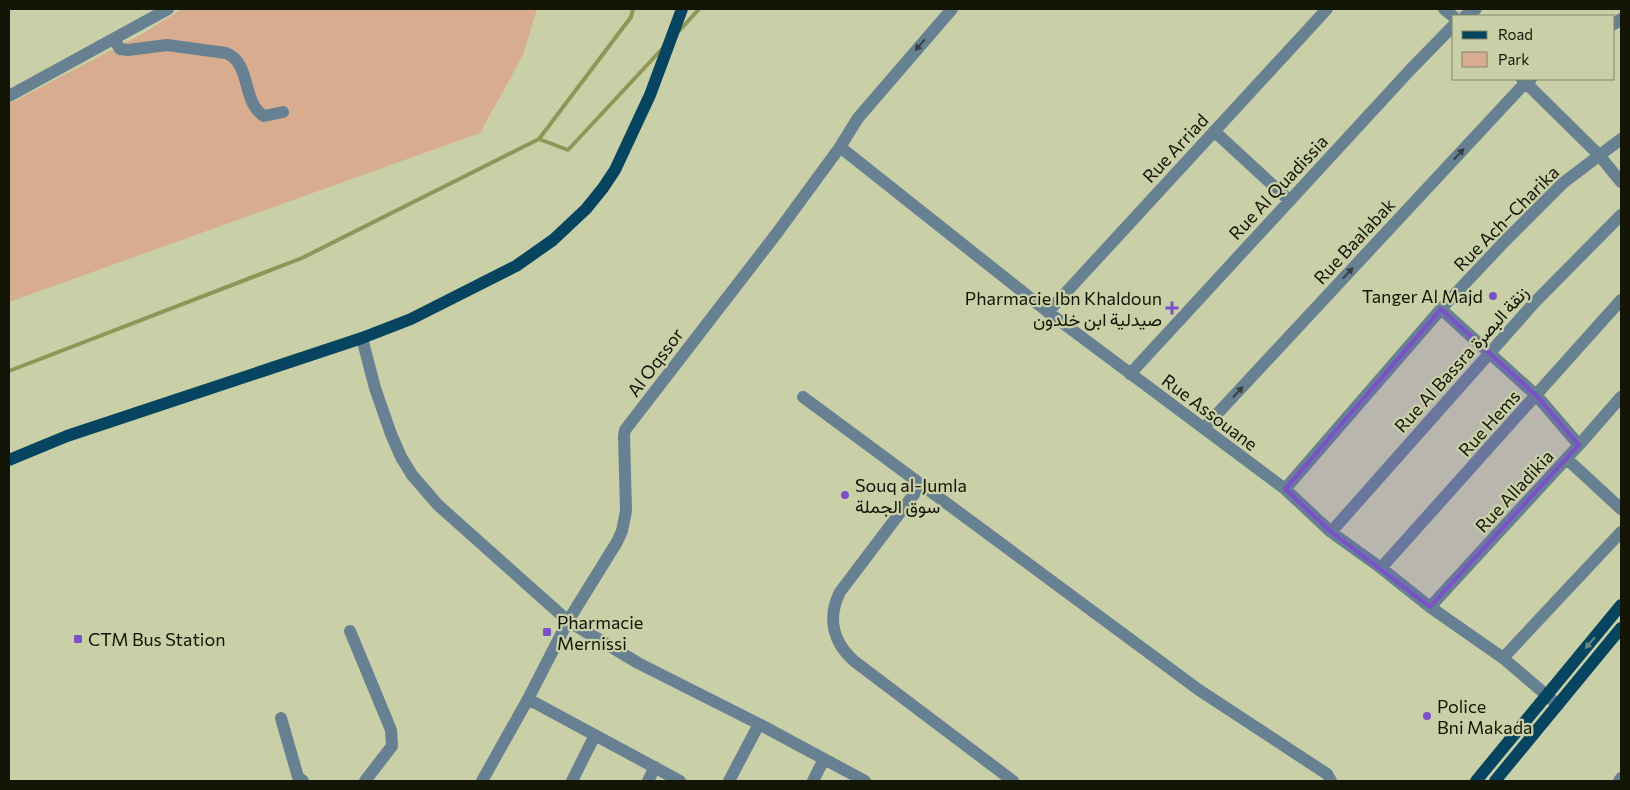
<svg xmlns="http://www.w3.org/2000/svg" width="1630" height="790" viewBox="0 0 1630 790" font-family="Commissioner,Vazirmatn,sans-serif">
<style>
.green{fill:#d7ac8f}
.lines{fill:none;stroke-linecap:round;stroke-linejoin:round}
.stream{stroke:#8e9757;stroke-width:4}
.minor{stroke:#678192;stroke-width:12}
.major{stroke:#064460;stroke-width:12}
.oneway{fill:#35403e}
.oneway2{fill:#688a84}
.marked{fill:#7a51ca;fill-opacity:0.2;stroke:#7a51ca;stroke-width:4;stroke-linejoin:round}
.poi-dot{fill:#7a51ca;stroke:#c9d0a7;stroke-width:2}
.labels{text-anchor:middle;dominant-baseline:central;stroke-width:4.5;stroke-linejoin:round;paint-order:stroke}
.street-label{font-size:18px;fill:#131506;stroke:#c9d0a7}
.poi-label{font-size:18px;fill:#131506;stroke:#c9d0a7;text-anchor:start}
</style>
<rect width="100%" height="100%" fill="#c9d0a7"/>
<!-- green -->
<path class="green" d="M182 9H537L523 55 480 133 9 302V104L142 34Z"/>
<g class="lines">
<!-- stream -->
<path class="stream" d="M679 31 699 9
M539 139 631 17 633 9
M9 371 302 258 539 139 568 150 662 49"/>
<!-- minor -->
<path class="minor" d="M1444 9 1454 17
M1465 16 1476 9
M1614 24 1621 19
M114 39 120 49 128 50 167 45 226 53C252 63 241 102 264 116L283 112
M1522 79 1599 155 1621 182
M9 96 168 9
M1214 131 1290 201
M840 147 1048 312 1285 489 1331 532 1381 568 1430 607 1503 658 1558 705
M1441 309 1537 396 1579 445
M1048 312 1327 9
M362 338 375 388 391 434 401 457 412 475 438 505 568 621 638 663 759 724 865 781
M1130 374 1411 69 1454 25
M803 397 1199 690 1327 774 1331 781
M1204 428 1526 82 1531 79
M1567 459 1621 509
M921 485 840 592C827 618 833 642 854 661L1013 781
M1285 489 1441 309 1504 242 1563 183 1621 139
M1331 532 1535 302 1621 215
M1381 568 1621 300
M1430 607 1579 445 1621 397
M350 631 391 730 392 746 365 781
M1503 658 1621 532
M528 699 680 781
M281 718 298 777 303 781
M482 781 528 699 568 621 617 542 622 531 626 511 624 436 625 430 777 233 840 147 858 118 952 9
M572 781 595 735
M648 781 655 767
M729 781 759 724
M813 781 824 759
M1619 781 1621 778"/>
<!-- major -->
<path class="major" d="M9 460 67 436 362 338 411 319 516 266 553 240 586 209 603 188 615 170 650 95 682 9
M1476 781 1621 605
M1495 781 1621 628"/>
</g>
<!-- one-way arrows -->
<defs><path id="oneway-solid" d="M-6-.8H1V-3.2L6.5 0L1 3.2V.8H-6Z" transform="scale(1.25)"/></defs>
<g class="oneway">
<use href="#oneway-solid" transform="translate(920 45) rotate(131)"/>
<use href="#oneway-solid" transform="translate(1459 154) rotate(-47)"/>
<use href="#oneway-solid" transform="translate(1348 273) rotate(-47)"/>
<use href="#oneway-solid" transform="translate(1238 392) rotate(-47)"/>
</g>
<use class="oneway2" href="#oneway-solid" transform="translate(1590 643) rotate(130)"/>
<!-- marked area -->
<path class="marked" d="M1441 309 1537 396 1579 445 1430 607 1331 532 1285 489Z"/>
<!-- markers -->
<g class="poi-dot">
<circle cx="1493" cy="296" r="5"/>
<path d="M1169.5 300.5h5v5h5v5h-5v5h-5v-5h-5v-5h5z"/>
<circle cx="845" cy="495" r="5"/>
<rect x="542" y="627" width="10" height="10" rx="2.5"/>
<rect x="73" y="634" width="10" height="10" rx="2.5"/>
<circle cx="1427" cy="716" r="5"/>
</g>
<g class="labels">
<!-- street labels -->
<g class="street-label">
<text transform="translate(1175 148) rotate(-47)">Rue Arriad</text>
<text transform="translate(1278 187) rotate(-47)">Rue Al Quadissia</text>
<text transform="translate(1506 218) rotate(-45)">Rue Ach–Charika</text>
<text transform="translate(1354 241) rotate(-47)">Rue Baalabak</text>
<text transform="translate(1461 359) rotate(-48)">Rue Al Bassra زنقة البصرة</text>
<text transform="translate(655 362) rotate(-53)">Al Oqssor</text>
<text transform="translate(1210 412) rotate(37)">Rue Assouane</text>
<text transform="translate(1489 423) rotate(-48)">Rue Hems</text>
<text transform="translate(1514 491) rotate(-47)">Rue Alladikia</text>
</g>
<!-- poi labels -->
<g class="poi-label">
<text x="1483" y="296" text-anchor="end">Tanger Al Majd</text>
<text x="1162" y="298" text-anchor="end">Pharmacie Ibn Khaldoun<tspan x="1162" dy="21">صيدلية ابن خلدون</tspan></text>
<text x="855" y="485">Souq al-Jumla<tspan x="855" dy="21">سوق الجملة</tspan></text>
<text x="557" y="622">Pharmacie<tspan x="557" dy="21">Mernissi</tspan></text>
<text x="88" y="639">CTM Bus Station</text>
<text x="1437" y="706">Police<tspan x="1437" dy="21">Bni Makada</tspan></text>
</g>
</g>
<!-- border -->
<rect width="1630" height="790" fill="none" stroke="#131506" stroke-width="20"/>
<!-- legend -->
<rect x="1452" y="15" width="162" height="65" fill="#c9d0a7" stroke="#808567"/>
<rect x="1462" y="31" width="25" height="8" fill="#064460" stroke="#808567"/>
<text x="1498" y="40" font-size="15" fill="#131506">Road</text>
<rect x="1462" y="52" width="25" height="15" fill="#d7ac8f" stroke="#808567"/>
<text x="1498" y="65" font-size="15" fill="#131506">Park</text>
</svg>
